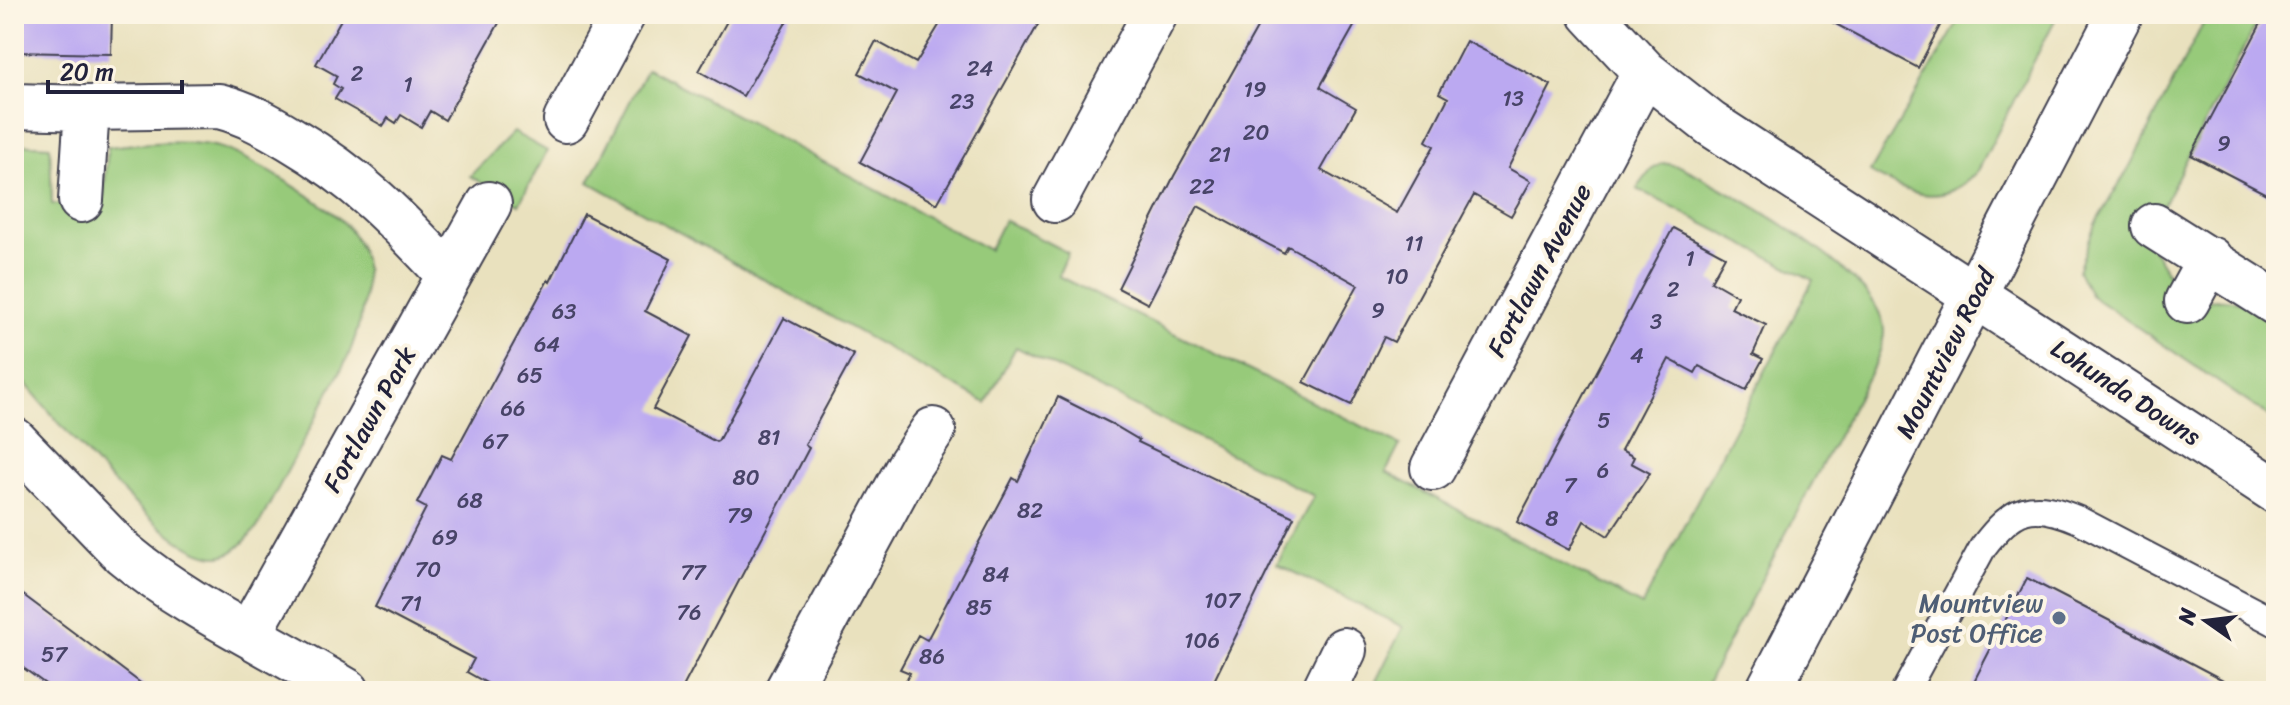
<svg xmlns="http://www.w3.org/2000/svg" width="2290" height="705" viewBox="0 0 2290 705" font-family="Sriracha,sans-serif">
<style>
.green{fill:#97ca7a;stroke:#5c765a;stroke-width:2}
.building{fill:#bba9f1}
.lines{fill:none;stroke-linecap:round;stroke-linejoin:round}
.service-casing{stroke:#403f4f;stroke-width:30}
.minor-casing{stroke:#403f4f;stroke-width:48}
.tertiary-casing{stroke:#403f4f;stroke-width:48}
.service{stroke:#fff;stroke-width:26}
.minor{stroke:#fff;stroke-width:44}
.tertiary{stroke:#fff;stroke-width:44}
.service-dot{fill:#5c6f8a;stroke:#fcf5e5;stroke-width:3}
.labels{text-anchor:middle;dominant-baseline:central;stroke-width:8;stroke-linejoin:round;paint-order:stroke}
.number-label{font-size:22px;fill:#484468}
.street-label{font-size:26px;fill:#22223b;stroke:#fcf5e5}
.service-label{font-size:26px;fill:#4e5e75;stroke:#fcf5e5;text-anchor:end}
</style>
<rect width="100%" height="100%" fill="#fcf5e5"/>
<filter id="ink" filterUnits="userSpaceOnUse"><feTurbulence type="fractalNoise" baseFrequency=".0125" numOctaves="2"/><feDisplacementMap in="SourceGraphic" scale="16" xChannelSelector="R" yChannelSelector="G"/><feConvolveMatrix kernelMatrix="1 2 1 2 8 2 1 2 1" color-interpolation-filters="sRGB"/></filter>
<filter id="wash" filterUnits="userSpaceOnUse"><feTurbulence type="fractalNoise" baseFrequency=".006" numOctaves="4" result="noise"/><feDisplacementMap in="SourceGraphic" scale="32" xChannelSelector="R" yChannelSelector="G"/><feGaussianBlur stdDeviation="1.8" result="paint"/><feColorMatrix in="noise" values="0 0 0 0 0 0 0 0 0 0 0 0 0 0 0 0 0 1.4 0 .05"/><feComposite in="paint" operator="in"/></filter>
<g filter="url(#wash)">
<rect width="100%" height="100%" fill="#e9e1be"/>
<!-- green -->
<path class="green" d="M1963 14H2058L1979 169C1945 210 1910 195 1870 172Z
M2208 14H2261L2154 223 2149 243 2176 287 2191 303C2235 293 2240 301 2276 325V421L2090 295 2078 271 2095 224 2130 166Z
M647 68 989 250 1004 220 1068 253 1058 276 1400 445 1386 472 1642 606 1813 280 1637 189 1651 170 1663 163 1682 167C1729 191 1885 275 1884 332 1884 342 1879 353 1876 362L1703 691H1371L1403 627 1277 564 1314 496 1016 347 986 403 589 182Z
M513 132 547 151 519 204 470 176Z
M14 144 50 146 52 204 103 205 108 147C137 143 190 139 218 147 245 154 325 203 344 223 354 234 364 252 365 267 368 298 359 329 348 357L257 528C246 539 235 556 218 556 165 557 50 411 14 370Z"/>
<g id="blocks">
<!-- building -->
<path class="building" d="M14 14H112L111 54 14 52Z
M344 14H504L445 120 430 111 421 127 401 115 396 123 388 118 383 126 335 99 341 89 333 84 337 76 316 64Z
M731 14H791L743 96 699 71Z
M946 14H1044L937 204 860 162 897 93 859 73 876 41 916 63Z
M1265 14H1361L1320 87 1356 108 1321 170 1397 213 1434 146 1426 141 1448 98 1439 93 1466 41 1551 85 1508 168 1531 181 1511 216 1474 195 1394 342 1384 337 1351 405 1304 382 1358 285 1288 246 1284 253 1198 206 1148 304 1118 288 1174 176Z
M1817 14H1946L1918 68Z
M2266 14H2276V199L2191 155Z
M584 214 671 259 645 311 692 336 653 409 716 442 718 441 784 318 854 355 805 445 809 448 681 691H501L467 672 474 659 375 607 426 508 417 503 442 455 451 459 548 280 550 282Z
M1673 228 1725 256 1711 281 1737 296 1731 308 1766 325 1753 354 1763 359 1746 390 1699 366 1695 373 1669 359 1621 450 1634 457 1631 463 1650 473 1608 536 1584 521 1569 550 1517 522Z
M1058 397 1112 424 1139 440 1138 442 1294 517 1209 691H900L910 673 900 669 918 635 927 640 1013 478 1018 481Z
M2027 578 2147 640 2244 691H1969Z
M14 588 85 641 151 691H55L22 667 14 660Z"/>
</g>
</g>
<g filter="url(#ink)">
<use href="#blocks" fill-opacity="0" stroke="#403f4f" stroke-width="2"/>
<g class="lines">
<defs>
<path id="service" d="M1905 691 1983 547C2014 506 2032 500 2079 520L2276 623"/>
<path id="minor" d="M1591 14 1645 72 1711 124 2276 491
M14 106 87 108 219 106C246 113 268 125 291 139 359 179 396 218 449 275
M566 120 623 14
M81 200 87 108
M1055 200 1155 14
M2154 226 2276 303
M2187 301 2210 259
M14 440 123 553C190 609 273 645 347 691
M1433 468 1645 72
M249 634 489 204
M787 691 909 466 933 430
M1324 691 1344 650"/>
<path id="tertiary" d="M1768 691 2120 14"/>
</defs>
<!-- service casing -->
<use href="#service" class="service-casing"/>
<!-- minor casing -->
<use href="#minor" class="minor-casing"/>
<!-- tertiary casing -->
<use href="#tertiary" class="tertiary-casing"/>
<!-- service -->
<use href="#service" class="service"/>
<!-- minor -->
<use href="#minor" class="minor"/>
<!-- tertiary -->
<use href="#tertiary" class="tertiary"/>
</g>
</g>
<!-- markers -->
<circle class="service-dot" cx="2059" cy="618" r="8"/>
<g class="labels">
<!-- number labels -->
<g class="number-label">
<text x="980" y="68">24</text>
<text x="357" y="73">2</text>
<text x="408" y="84">1</text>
<text x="1255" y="89">19</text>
<text x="1513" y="98">13</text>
<text x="962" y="101">23</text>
<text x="1256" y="132">20</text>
<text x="2224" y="143">9</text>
<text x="1220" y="154">21</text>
<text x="1202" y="186">22</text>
<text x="1414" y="243">11</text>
<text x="1690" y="258">1</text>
<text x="1397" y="276">10</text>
<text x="1673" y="289">2</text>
<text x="1378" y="310">9</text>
<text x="564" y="311">63</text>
<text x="1656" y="321">3</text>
<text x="547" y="344">64</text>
<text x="1637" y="355">4</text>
<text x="530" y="375">65</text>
<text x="513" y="408">66</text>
<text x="1604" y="420">5</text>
<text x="769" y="437">81</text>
<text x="495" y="441">67</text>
<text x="1603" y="470">6</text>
<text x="746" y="477">80</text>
<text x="1570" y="485">7</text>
<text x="470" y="500">68</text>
<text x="1030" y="510">82</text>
<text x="740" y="515">79</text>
<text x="1552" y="518">8</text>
<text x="445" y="537">69</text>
<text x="428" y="569">70</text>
<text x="693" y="572">77</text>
<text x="996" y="574">84</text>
<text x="1222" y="600">107</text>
<text x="411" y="603">71</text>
<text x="979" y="607">85</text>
<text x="689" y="612">76</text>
<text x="1202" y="640">106</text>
<text x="54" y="654">57</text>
<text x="932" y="656">86</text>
</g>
<!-- street labels -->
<g class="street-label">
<text transform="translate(1539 270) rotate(-62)">Fortlawn Avenue</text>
<text transform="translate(1945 353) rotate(-63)">Mountview Road</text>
<text transform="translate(2126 392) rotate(33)">Lohunda Downs</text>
<text transform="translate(369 419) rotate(-61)">Fortlawn Park</text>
</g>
<!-- service labels -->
<g class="service-label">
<text x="2043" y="603">Mountview<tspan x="2043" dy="30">Post Office</tspan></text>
</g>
</g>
<!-- margin -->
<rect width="2290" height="705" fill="none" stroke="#fcf5e5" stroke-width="48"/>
<!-- north arrow -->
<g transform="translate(2206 621) rotate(284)" stroke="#fcf5e5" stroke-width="6" paint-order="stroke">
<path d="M0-6L14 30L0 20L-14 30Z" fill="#22223b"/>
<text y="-12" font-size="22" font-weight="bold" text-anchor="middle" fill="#22223b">N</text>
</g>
<!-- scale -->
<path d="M48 80v12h134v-12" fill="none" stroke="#22223b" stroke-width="4"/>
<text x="60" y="80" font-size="24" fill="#22223b" stroke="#fcf5e5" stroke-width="6" paint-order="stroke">20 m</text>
</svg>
